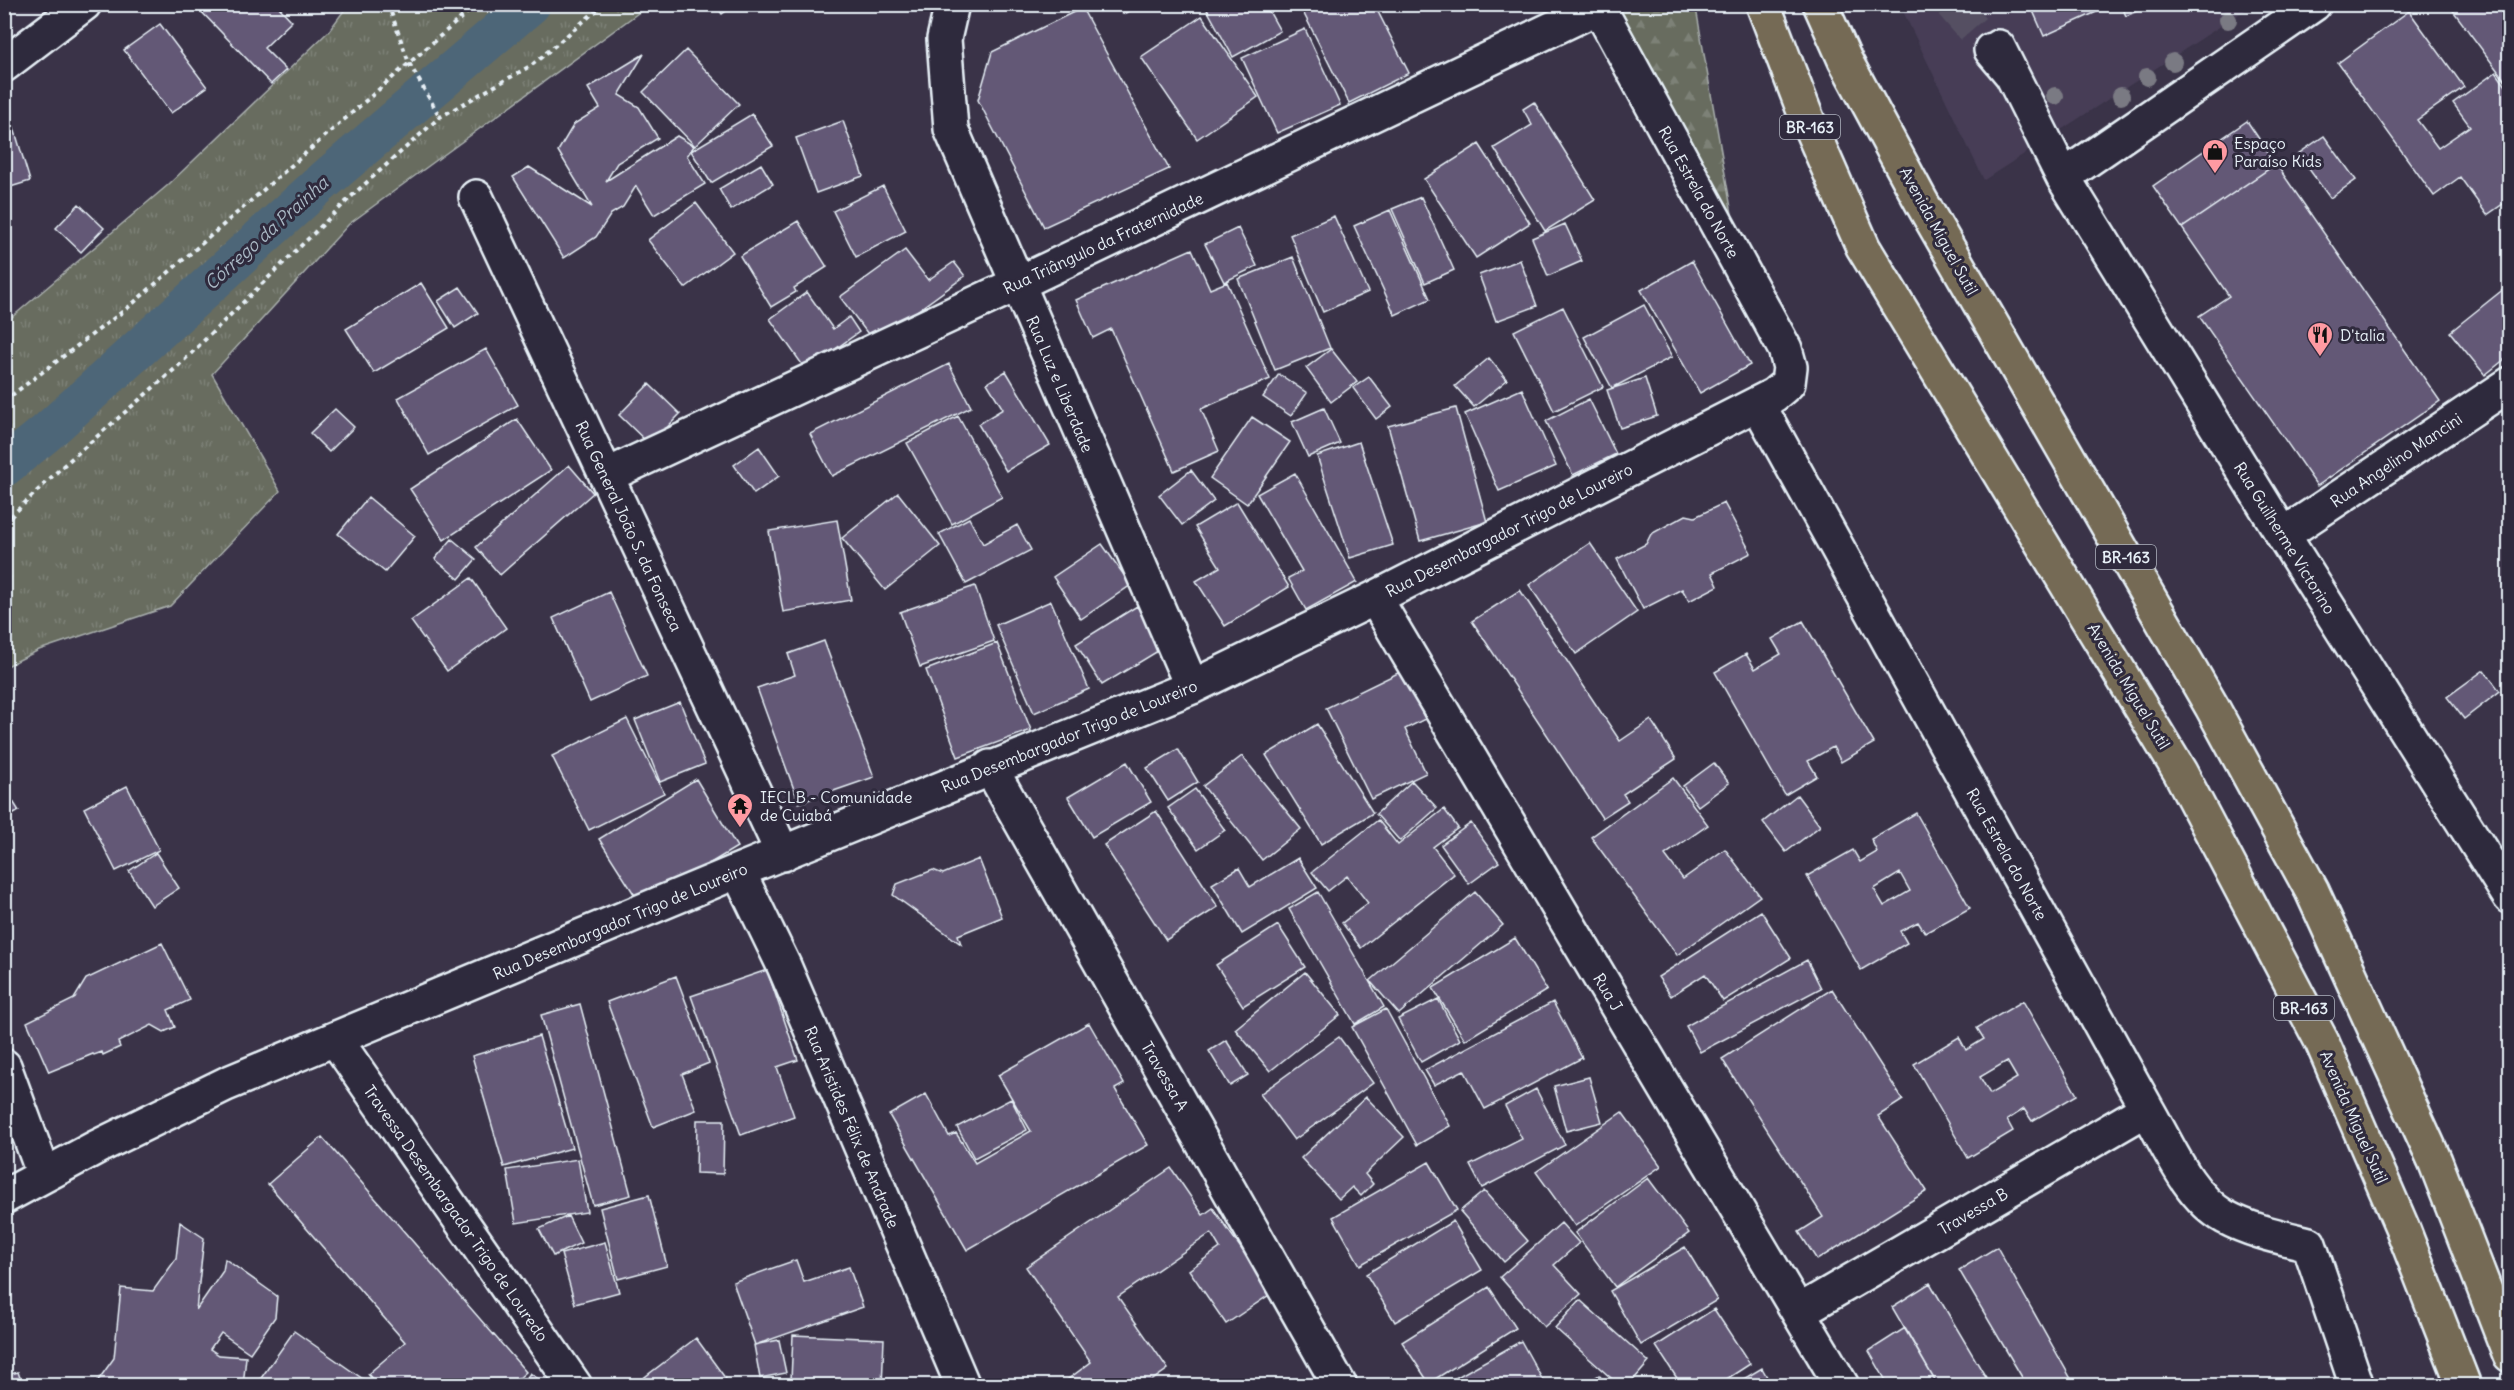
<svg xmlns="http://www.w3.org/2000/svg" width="2514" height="1390" viewBox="0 0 2514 1390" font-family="Delius,sans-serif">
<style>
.built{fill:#473e56}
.grass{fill:url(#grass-tufts);stroke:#a8aeac;stroke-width:1.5}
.forest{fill:url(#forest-firs);stroke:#a8aeac;stroke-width:1.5}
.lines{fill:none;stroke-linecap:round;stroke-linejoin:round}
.canal{stroke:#4e6678;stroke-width:40}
.building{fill:#645976;stroke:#e8f1f8;stroke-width:1.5;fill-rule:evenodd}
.minor-tunnel{stroke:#545062;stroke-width:33;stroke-dasharray:33 16;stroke-linecap:butt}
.minor-casing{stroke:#e8f1f8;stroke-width:38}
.highway-casing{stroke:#e8f1f8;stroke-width:38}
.path{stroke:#e8f1f8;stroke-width:4;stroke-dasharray:4.5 4.5;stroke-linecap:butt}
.minor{stroke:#2f2a3d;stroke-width:33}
.highway{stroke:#756a55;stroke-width:33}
.tree{fill:#7a7a83}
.labels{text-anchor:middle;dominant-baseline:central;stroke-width:6;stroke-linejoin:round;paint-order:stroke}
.shield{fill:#2f2a3d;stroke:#b0b5c0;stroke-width:1.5}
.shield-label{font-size:15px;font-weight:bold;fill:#e8f1f8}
.poi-label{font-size:16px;fill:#e8f1f8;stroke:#2f2a3d;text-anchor:start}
.street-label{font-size:16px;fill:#e8f1f8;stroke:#2f2a3d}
.water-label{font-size:18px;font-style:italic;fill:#aab9c5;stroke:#2f2a3d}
</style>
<defs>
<pattern id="grass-tufts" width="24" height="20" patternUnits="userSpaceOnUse" patternTransform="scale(1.5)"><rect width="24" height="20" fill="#676c5f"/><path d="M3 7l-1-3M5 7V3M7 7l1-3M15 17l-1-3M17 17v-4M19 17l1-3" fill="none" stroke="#7d8177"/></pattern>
<pattern id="forest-firs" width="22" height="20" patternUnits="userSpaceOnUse" patternTransform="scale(1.5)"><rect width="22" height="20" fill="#676c5f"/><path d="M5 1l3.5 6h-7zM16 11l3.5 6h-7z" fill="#7d8177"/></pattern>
</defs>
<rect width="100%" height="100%" fill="#3a3348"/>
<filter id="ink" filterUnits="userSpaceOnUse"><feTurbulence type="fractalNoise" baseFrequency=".0167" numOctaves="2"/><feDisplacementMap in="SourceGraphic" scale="12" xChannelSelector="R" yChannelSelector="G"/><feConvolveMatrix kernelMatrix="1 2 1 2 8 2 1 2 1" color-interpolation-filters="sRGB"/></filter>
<g filter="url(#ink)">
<!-- built -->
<path class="built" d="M1900 5H2253L1984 180Z"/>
<!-- grass -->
<path class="grass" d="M348 5H649L349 224 212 374 280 491 170 606 39 650 5 667V323L168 185 329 31Z"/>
<!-- forest -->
<path class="forest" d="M1609 5H1693L1697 14 1732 214Z"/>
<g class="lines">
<!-- canal -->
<path class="canal" d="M4 467 46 433 319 185 531 4"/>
</g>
<!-- building -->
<path class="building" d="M194 4H276L292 21 264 48 286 70 271 84Z
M715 4H736L722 14Z
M1118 4H1144L1123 14Z
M1204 4H1265L1280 31 1233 57Z
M1299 4H1374L1409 73 1349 103Z
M2030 4H2114L2044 36Z
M2121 4H2152L2126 16Z
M2456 4H2510V79L2506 82 2451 8Z
M1082 8 1169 169 1044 227 978 100 992 52Z
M2409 11 2464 87 2417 120 2438 148 2470 126 2453 103 2496 72 2506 86 2510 84V199L2487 215 2460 177 2434 196 2338 63Z
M1202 16 1258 97 1197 139 1141 57Z
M160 24 207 87 171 113 124 50Z
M1305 29 1340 105 1277 133 1242 58Z
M686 50 739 104 695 146 643 92Z
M644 54 619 95 639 107 658 138 617 163 606 181 677 136 694 146 687 156 705 184 654 215 636 186 623 207 611 214 596 237 564 258 513 177 529 167 592 207 558 151 574 124 600 108 588 88Z
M1534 102 1595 200 1545 231 1494 148 1532 125 1523 109Z
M752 114 773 146 711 183 691 151Z
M11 118 30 181 4 189V120Z
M843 121 863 176 816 193 796 138Z
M2247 121 2276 164 2182 228 2153 186Z
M2324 136 2356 180 2330 198 2298 154Z
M1479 144 1530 223 1476 258 1424 179Z
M761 164 773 184 731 210 719 189Z
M2276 164 2440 401 2317 486 2199 316 2229 296 2182 228Z
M883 186 906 231 856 257 833 211Z
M1421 197 1454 270 1425 283 1392 209Z
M696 203 733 252 685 288 648 240Z
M79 204 104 228 81 252 56 228Z
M1390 210 1430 299 1395 315 1354 226Z
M1334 216 1368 292 1323 312 1290 235Z
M798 221 827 267 794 288 796 292 771 307 740 256Z
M1565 224 1582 261 1548 276 1532 238Z
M1238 228 1257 266 1224 282 1205 244Z
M1192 249 1210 289 1227 282 1270 379 1201 409 1219 451 1174 471 1111 329 1093 338 1076 300Z
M905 250 928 280 954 262 965 276 874 342 840 297Z
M1293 257 1330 348 1275 370 1238 279Z
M1520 260 1537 306 1496 321 1479 275Z
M1692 261 1750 365 1700 393 1641 290Z
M421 283 449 328 374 373 346 329Z
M2510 284V355L2485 375 2450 332Z
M460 287 478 313 455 328 438 301Z
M807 292 833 329 849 317 859 332 806 370 770 319Z
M1644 305 1672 357 1612 388 1584 337Z
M1563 307 1603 387 1554 411 1514 331Z
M486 349 518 405 429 455 398 398Z
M1331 349 1357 382 1331 402 1306 368Z
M1489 358 1507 380 1474 407 1455 386Z
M949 364 971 407 832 476 810 434Z
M1006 371 1050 445 1006 471 978 424 1003 409 987 383Z
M1279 374 1307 393 1291 416 1263 397Z
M1369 377 1392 407 1376 419 1353 388Z
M1645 378 1657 416 1620 428 1607 390Z
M649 384 680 414 650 445 619 415Z
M1522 389 1556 466 1499 491 1465 414Z
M1589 399 1616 454 1573 475 1546 421Z
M1324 408 1340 443 1308 457 1292 422Z
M1456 408 1487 522 1420 541 1388 426Z
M335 409 354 427 329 452 310 433Z
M958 416 1002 497 952 524 907 443Z
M1252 417 1290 442 1247 504 1210 478Z
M517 419 551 470 444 540 410 489Z
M1359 442 1393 545 1350 558 1317 456Z
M759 447 779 476 754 494 734 465Z
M569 465 593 493 500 575 476 547Z
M1191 470 1214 501 1182 525 1159 495Z
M1295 473 1357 582 1306 610 1288 578 1302 571 1257 494Z
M898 493 940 546 885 590 842 538Z
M368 497 415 536 385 572 338 534Z
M1237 502 1289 587 1225 626 1196 581 1220 567 1195 527Z
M1724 503 1751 553 1712 573 1718 586 1689 601 1682 589 1643 609 1617 559 1646 544 1651 534 1686 515 1695 517Z
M969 518 983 544 1017 525 1031 550 966 584 939 534Z
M837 520 851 600 783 612 769 531Z
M452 539 476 559 459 579 435 559Z
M1590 543 1637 612 1576 654 1529 585Z
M1102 544 1131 585 1081 619 1053 577Z
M471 578 506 628 447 671 411 621Z
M975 586 994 641 920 667 900 612Z
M1520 590 1620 741 1651 720 1676 759 1623 794 1628 801 1602 818 1472 621Z
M609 592 647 676 590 702 553 618Z
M1051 601 1089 689 1034 713 996 625Z
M1137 606 1163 648 1102 685 1076 644Z
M1803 621 1874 743 1841 762 1833 747 1808 761 1817 776 1785 795 1715 672 1746 654 1755 669 1781 654 1772 639Z
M824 641 874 777 799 803 757 688 795 675 788 654Z
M997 643 1031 730 958 757 926 670Z
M2484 670 2500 691 2464 719 2447 697Z
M1402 671 1425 719 1405 729 1426 773 1371 799 1326 708Z
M680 702 705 764 660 782 635 720Z
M627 719 664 793 589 830 552 756Z
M1317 724 1373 813 1321 844 1266 755Z
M1178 749 1198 782 1168 801 1147 768Z
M1242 756 1301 829 1262 860 1203 786Z
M1127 762 1151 802 1092 837 1068 797Z
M1714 763 1729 783 1698 806 1683 786Z
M1673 778 1708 825 1665 855 1683 879 1725 849 1760 896 1677 955 1591 837Z
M696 779 737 847 641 905 599 839Z
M1412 781 1437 808 1400 841 1376 814Z
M127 786 159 850 116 871 84 808Z
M4 787 19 811 4 820Z
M1195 789 1225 830 1198 849 1168 808Z
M1797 795 1820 826 1786 852 1763 822Z
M1444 809 1458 828 1433 847 1454 874 1361 948 1342 923 1368 903 1347 876 1328 891 1312 872 1378 820 1398 845Z
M1156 811 1218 907 1166 940 1104 845Z
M1916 813 1970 908 1925 933 1918 922 1900 931 1907 943 1861 970 1807 876 1853 850 1860 862 1877 852 1871 839ZM1900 873 1910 891 1884 906 1874 889Z
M1471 823 1499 862 1469 884 1441 845Z
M156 853 179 888 152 906 129 871Z
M1298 858 1317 888 1242 934 1212 884 1239 868 1250 887Z
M979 859 1002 917 958 935 961 944 893 895 897 884 933 870 943 874Z
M1318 892 1384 1007 1355 1024 1289 909Z
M1475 892 1503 925 1399 1014 1370 981Z
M1761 911 1791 958 1723 1001 1705 974 1671 996 1658 977Z
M1278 925 1305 967 1243 1006 1216 965Z
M1515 938 1547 990 1465 1040 1433 988Z
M162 943 190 1000 168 1010 175 1027 164 1032 152 1025 118 1042 120 1047 103 1055 102 1052 94 1055 93 1054 49 1072 27 1022 74 999 86 979Z
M1807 960 1821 988 1700 1052 1686 1026Z
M767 970 798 1060 777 1067 794 1116 741 1135 691 996Z
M1305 972 1340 1015 1270 1071 1235 1029Z
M676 976 709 1063 682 1074 696 1110 653 1127 607 1002Z
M1832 989 1903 1100 1878 1116 1927 1191 1817 1260 1799 1232 1823 1217 1722 1059Z
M1438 999 1460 1040 1421 1062 1398 1019Z
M2023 1001 2077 1095 2032 1121 2024 1109 2007 1120 2013 1131 1968 1158 1914 1064 1959 1037 1966 1050 1984 1039 1977 1028ZM2007 1061 2017 1078 1990 1094 1980 1077Z
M1553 1002 1582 1058 1485 1109 1464 1070 1434 1085 1425 1070Z
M580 1004 631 1195 593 1205 541 1015Z
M1386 1009 1450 1126 1417 1145 1352 1027Z
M1089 1023 1124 1084 1115 1089 1148 1145 967 1250 889 1115 926 1094 949 1136 956 1133 975 1163 1031 1131 998 1075Z
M539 1036 572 1148 504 1167 472 1056Z
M1339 1037 1373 1083 1294 1140 1260 1094Z
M1226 1040 1248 1075 1230 1086 1209 1051Z
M1589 1077 1602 1122 1566 1131 1554 1086Z
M1536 1089 1565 1145 1482 1188 1470 1165 1522 1139 1505 1106Z
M1366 1097 1404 1137 1365 1174 1373 1184 1361 1196 1352 1187 1339 1199 1301 1158Z
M1011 1099 1027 1130 974 1158 957 1127Z
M1622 1112 1661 1166 1575 1226 1536 1172Z
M697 1120H724L723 1174 696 1173Z
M322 1137 526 1372 510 1386H378L368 1374 405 1342 268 1184Z
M578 1159 587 1212 516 1223 507 1170Z
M1429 1162 1457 1210 1360 1265 1333 1217Z
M1171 1168 1203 1215 1213 1208 1272 1293 1226 1324 1189 1270 1220 1248 1211 1233 1118 1297 1168 1369 1144 1386H1059L1091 1362 1026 1267Z
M1648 1178 1689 1233 1615 1287 1575 1233Z
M1484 1191 1528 1241 1504 1262 1460 1211Z
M649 1195 667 1266 618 1279 600 1208Z
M568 1216 581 1243 553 1256 539 1229Z
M1453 1221 1482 1270 1395 1322 1366 1274Z
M180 1222 204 1238 196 1310 223 1271 225 1259 277 1296 275 1317 250 1353 221 1333 210 1349 219 1355 246 1357 243 1386H94L114 1358 121 1288 153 1291 176 1259Z
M1561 1223 1579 1243 1554 1265 1581 1294 1544 1327 1500 1277Z
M605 1242 619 1292 575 1304 561 1254Z
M1685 1247 1717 1300 1641 1345 1610 1291Z
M1997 1247 2075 1386H2024L2026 1384 1959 1270Z
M796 1260 804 1282 849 1267 863 1307 755 1345 733 1282Z
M1930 1283 1991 1386H1938L1892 1307Z
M1489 1287 1516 1328 1429 1383 1402 1342Z
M1580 1300 1649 1362 1628 1386H1620L1555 1328Z
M1714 1309 1750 1364 1716 1386H1682L1656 1346Z
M1905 1328 1938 1386H1889L1869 1351Z
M294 1331 373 1386H259V1381Z
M793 1335 884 1339 882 1386H772V1380H791Z
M696 1338 731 1386H639L637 1383Z
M779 1340 786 1373 760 1378 754 1345Z
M1521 1341 1546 1386H1441Z
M1762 1368 1772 1386H1732Z
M18 1372 23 1386H4V1376Z
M530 1373 548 1386H522Z
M1599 1375 1607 1386H1583Z"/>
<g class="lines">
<!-- minor-tunnel -->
<path class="minor-tunnel" d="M1951 4 1991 50"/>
<defs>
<path id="minor" d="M952 4 944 39 951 129 1192 687
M1991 50 2012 75 1998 47
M4 65 84 4
M2012 75 2063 177 2283 535 2510 897
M2063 177 2314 4
M476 197 783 854
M1758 404 2147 1109C2168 1145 2188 1196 2225 1217 2251 1231 2281 1237 2309 1244L2357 1386
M606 476 1017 284 1598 7
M2283 535 2510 384
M1375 598 1842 1386
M990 767 1340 1386
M738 871 784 966 963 1386
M336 1040 575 1386
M4 1066 44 1175
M4 1197 97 1147 226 1084 738 871 1192 687 1375 598 1774 395 1788 383 1790 367 1785 349 1597 4
M1798 1312 2147 1109"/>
<path id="highway" d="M1763 4 1809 124 1863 247 2180 772 2322 1042 2402 1227 2464 1386
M1820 4 1845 60 1922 203 2212 707 2312 891 2435 1161 2510 1355"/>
</defs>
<!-- minor casing -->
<use href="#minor" class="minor-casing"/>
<!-- highway casing -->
<use href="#highway" class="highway-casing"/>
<!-- path -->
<path class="path" d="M388 4 409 63 440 117
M4 401 130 306 477 4
M4 523 63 466 176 368 356 192 440 117 532 65 604 4"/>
<!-- minor -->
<use href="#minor" class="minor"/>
<!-- highway -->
<use href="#highway" class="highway"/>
</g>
<!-- trees -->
<g class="tree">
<circle cx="2228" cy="20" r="9"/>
<circle cx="2173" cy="62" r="9"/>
<circle cx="2147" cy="77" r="9"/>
<circle cx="2055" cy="96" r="9"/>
<circle cx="2121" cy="96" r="9"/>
</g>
</g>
<!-- icons -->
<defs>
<symbol id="shop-pin" viewBox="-11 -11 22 30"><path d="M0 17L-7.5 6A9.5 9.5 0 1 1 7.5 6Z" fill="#ff9aa2" stroke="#2f2a3d"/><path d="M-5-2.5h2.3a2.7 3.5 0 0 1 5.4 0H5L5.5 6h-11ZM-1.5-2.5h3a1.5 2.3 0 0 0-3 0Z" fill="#111"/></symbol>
<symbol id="restaurant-pin" viewBox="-11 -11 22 30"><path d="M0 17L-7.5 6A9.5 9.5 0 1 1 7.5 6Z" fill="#ff9aa2" stroke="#2f2a3d"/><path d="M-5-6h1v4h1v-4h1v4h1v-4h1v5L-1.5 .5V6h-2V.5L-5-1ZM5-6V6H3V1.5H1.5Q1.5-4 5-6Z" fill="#111"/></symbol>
<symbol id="temple-pin" viewBox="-11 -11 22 30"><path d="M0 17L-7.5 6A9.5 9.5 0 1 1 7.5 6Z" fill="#ff9aa2" stroke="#2f2a3d"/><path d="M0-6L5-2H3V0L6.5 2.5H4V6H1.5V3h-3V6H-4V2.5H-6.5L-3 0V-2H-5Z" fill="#111"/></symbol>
</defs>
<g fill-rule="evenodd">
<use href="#shop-pin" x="2200" y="137" width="30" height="40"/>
<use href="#restaurant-pin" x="2305" y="320" width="30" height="40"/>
<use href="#temple-pin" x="725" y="791" width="30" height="40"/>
</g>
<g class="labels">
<!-- shield labels -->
<g class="shield">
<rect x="1780" y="115" width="60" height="24" rx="4.5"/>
<rect x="2096" y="545" width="60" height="24" rx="4.5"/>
<rect x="2274" y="996" width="60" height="24" rx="4.5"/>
</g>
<g class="shield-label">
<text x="1810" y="127">BR-163</text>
<text x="2126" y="557">BR-163</text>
<text x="2304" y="1008">BR-163</text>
</g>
<!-- poi labels -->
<g class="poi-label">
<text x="2234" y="143">Espaço<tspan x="2234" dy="18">Paraíso Kids</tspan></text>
<text x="2340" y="335">D'talia</text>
<text x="760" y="797">IECLB - Comunidade<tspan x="760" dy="18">de Cuiabá</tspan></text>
</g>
<!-- street labels -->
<g class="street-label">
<text transform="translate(1699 192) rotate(61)">Rua Estrela do Norte</text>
<text transform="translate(1939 231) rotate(61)">Avenida Miguel Sutil</text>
<text transform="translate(1103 243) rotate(-25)">Rua Triângulo da Fraternidade</text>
<text transform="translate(1060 384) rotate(67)">Rua Luz e Liberdade</text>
<text transform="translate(2396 460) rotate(-34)">Rua Angelino Mancini</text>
<text transform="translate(629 526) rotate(65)">Rua General João S. da Fonseca</text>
<text transform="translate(1509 530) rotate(-27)">Rua Desembargador Trigo de Loureiro</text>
<text transform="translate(2285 538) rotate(58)">Rua Guilherme Victorino</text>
<text transform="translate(2129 686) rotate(59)">Avenida Miguel Sutil</text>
<text transform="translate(1069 736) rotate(-22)">Rua Desembargador Trigo de Loureiro</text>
<text transform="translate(2007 854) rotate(61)">Rua Estrela do Norte</text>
<text transform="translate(620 921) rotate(-23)">Rua Desembargador Trigo de Loureiro</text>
<text transform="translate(1608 992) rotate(59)">Rua J</text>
<text transform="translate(1165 1076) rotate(60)">Travessa A</text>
<text transform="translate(2354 1117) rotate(66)">Avenida Miguel Sutil</text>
<text transform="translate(852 1127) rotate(67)">Rua Aristides Félix de Andrade</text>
<text transform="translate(1973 1211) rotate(-30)">Travessa B</text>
<text transform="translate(456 1213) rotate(55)">Travessa Desembargador Trigo de Louredo</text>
</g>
<!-- water labels -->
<g class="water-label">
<text transform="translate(266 233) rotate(-42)">Córrego da Prainha</text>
</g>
</g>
<!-- margin -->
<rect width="2514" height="1390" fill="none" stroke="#2f2a3d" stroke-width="24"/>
<rect x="12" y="12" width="2490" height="1366" fill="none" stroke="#e8f1f8" stroke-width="2" filter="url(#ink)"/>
</svg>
